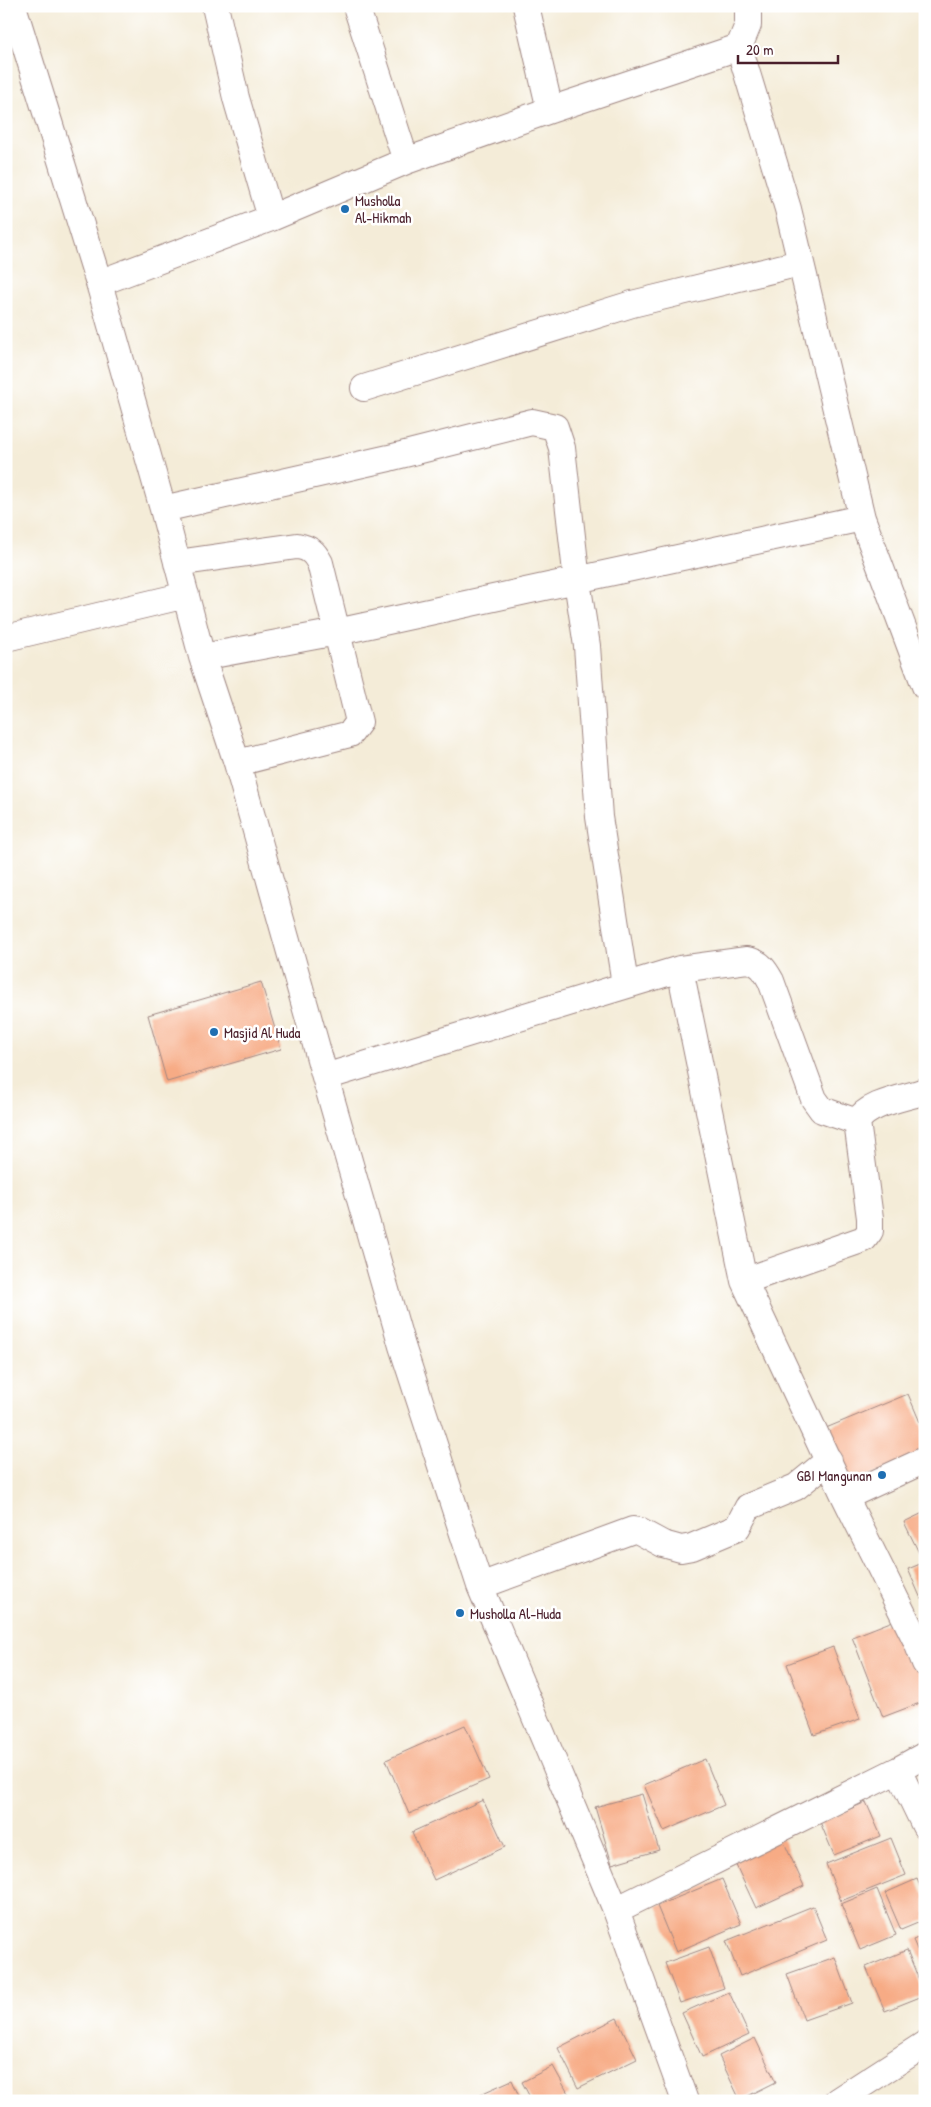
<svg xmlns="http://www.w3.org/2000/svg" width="931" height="2107" viewBox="0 0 931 2107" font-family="'Patrick Hand',sans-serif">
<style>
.building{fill:#f7ab85}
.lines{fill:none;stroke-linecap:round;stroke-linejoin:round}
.street-casing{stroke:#9f8682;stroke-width:28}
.street{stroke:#fff;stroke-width:26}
.poi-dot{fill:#1f6fb2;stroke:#fff;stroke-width:2}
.labels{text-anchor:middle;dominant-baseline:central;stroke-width:5;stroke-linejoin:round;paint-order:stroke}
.poi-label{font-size:15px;fill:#4a1f2b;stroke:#fff;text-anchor:start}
</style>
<rect width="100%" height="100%" fill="#fff"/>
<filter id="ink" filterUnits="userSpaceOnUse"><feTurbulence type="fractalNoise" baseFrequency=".02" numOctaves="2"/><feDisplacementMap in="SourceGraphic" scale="10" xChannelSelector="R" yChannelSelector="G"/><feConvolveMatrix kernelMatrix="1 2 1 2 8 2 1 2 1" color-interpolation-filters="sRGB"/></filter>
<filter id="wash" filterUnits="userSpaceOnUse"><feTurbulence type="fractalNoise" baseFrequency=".0096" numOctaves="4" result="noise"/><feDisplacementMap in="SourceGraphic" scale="20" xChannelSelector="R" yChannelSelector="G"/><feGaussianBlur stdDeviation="1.12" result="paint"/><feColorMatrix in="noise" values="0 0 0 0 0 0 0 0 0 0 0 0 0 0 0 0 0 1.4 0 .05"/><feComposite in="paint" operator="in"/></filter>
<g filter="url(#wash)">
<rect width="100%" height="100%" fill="#f4ecd8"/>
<g id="blocks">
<!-- building -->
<path class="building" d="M261 982 281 1049 167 1082 148 1015Z
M908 1394 925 1434V1454L849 1484 826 1428Z
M925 1512V1557L922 1559 904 1522Z
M925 1562V1598L921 1599 908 1569Z
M898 1619 925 1687V1701L883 1717 852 1637Z
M833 1647 860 1719 814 1735 787 1664Z
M465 1725 489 1779 409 1814 386 1760Z
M705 1759 724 1805 664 1831 644 1785Z
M642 1794 659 1850 612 1864 595 1807Z
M483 1800 505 1847 434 1880 412 1832Z
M866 1802 881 1836 834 1855 820 1822Z
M782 1838 804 1886 756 1908 734 1861Z
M891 1838 906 1875 841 1901 826 1864Z
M722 1879 741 1924 676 1952 657 1906Z
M917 1879 925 1897V1920L901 1930 885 1893Z
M877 1889 896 1935 860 1950 841 1904Z
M813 1906 827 1940 740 1976 726 1941Z
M925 1935V1968L913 1940Z
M709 1947 724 1988 680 2003 665 1963Z
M907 1950 925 1995 885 2011 866 1967Z
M835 1957 852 2003 804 2020 787 1974Z
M729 1992 749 2035 702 2057 682 2013Z
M617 2018 637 2059 578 2088 558 2048Z
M755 2038 776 2082 740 2100 719 2056Z
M553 2066 569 2095 558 2101H532L522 2082Z
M512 2080 521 2101H465Z"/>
</g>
</g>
<g filter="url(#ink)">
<use href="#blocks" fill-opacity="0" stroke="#9f8682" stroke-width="1"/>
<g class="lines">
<defs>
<path id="street" d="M13 6 99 283 163 509 202 657 237 763 325 1077 402 1346 480 1586 616 1910 685 2101
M215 6 236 98 271 218
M356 6 406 161
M526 6 550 110
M748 6V25L739 47 788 209 862 518 925 686
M99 283 271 218 406 161 550 110 739 47
M364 388 632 304 800 263
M163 509 389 458 532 422 555 427 562 448 577 581 587 646 599 817 625 984
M177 563 297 546C310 548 314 552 320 563L359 722 350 734 237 763
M6 638 186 595
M202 657 337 632 862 518
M680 969 747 960C760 962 765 970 771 981L814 1099 822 1110 857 1122
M325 1077 680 969 744 1281 845 1497 916 1640 925 1663
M744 1281 864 1239 870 1231V1218L857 1122C867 1103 905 1098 925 1091
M845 1497 925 1460
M480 1586 633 1530 639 1531 663 1544 681 1549 692 1547 737 1528 748 1507 796 1487 829 1460
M898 1770 925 1826
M616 1910 898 1770 925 1755
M837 2101 925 2044"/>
</defs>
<!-- street casing -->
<use href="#street" class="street-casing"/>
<!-- street -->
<use href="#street" class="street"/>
</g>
</g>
<!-- markers -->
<g class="poi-dot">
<circle cx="345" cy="209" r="5"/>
<circle cx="214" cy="1032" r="5"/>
<circle cx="882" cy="1475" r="5"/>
<circle cx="460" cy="1613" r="5"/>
</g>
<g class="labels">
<!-- poi labels -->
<g class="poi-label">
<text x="355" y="200">Musholla<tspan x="355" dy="17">Al-Hikmah</tspan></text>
<text x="224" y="1032">Masjid Al Huda</text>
<text x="872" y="1475" text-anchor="end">GBI Mangunan</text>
<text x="470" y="1613">Musholla Al-Huda</text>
</g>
</g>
<!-- margin -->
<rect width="931" height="2107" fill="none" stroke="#fff" stroke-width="25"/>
<!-- scale -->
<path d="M738 55v8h100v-8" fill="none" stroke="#4a1f2b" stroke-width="2.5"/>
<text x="746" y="55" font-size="15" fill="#4a1f2b" stroke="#ffffff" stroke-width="4" paint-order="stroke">20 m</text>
</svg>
